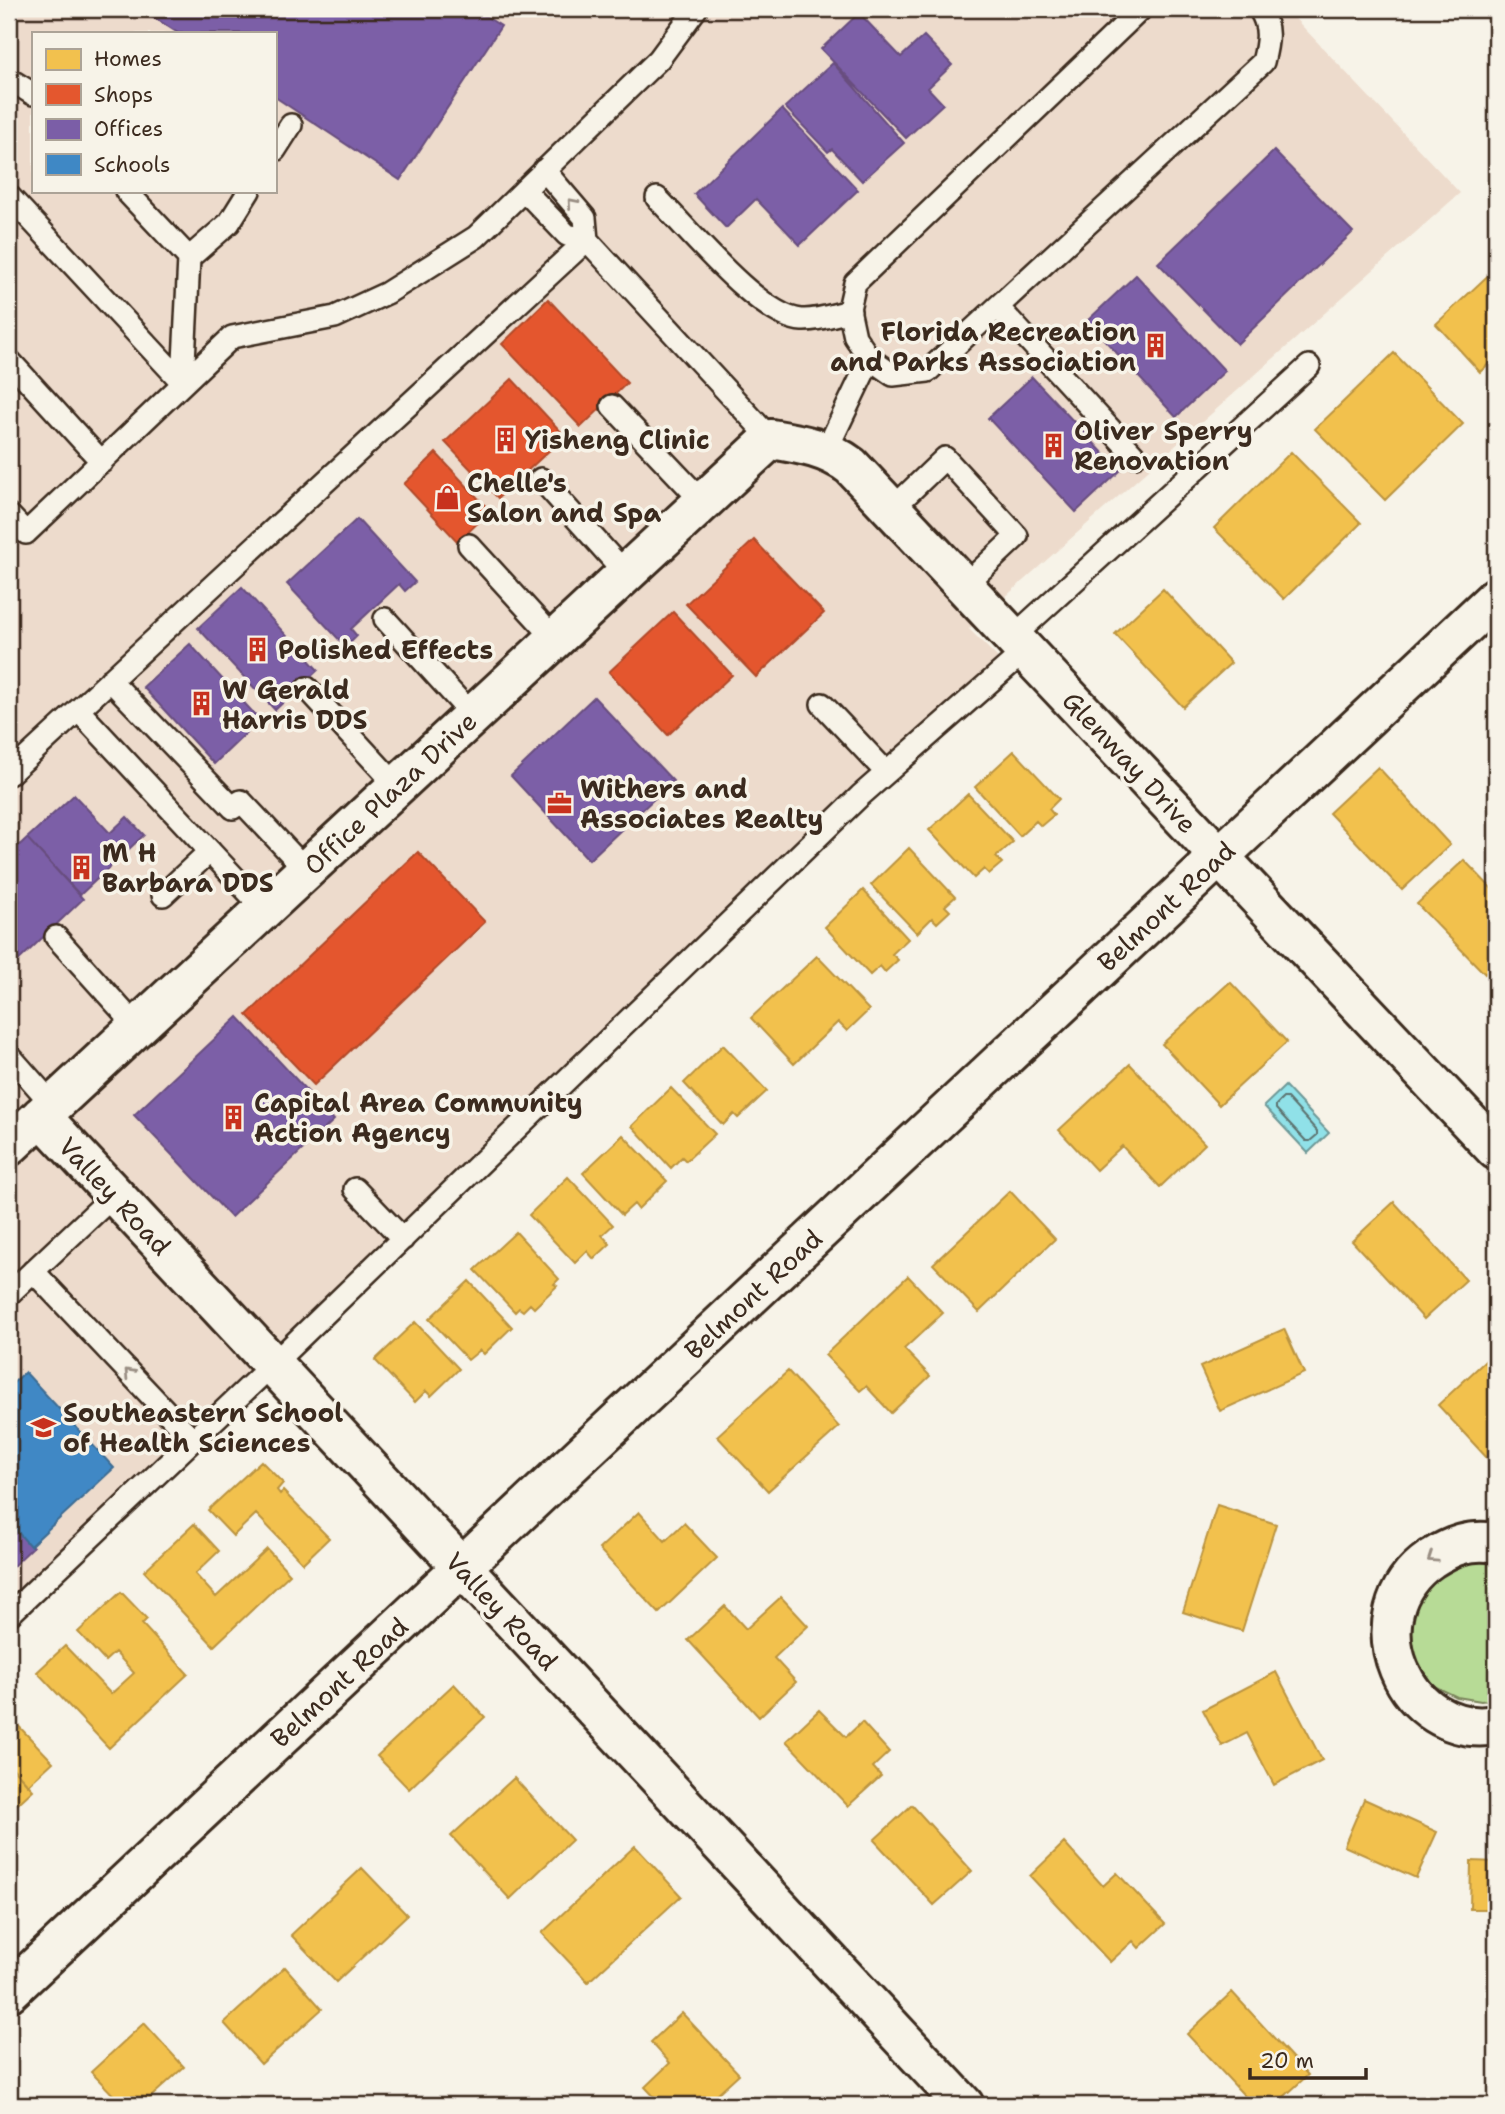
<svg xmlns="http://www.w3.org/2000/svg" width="1505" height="2114" viewBox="0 0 1505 2114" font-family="'Shantell Sans',sans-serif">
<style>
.built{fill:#eddbcc;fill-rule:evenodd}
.green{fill:#b7db96;stroke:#79825a;stroke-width:2}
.water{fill:#90e1e8;stroke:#6e9897;stroke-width:2}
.homes{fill:#f2c14e;stroke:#bb9440;stroke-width:2}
.shops{fill:#e4572e;stroke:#b14a29;stroke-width:2}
.offices{fill:#7b5ea7;stroke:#684e7e;stroke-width:2}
.schools{fill:#3f88c5;stroke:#3e6c93;stroke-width:2}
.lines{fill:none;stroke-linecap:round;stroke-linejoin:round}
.shore{stroke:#5d736f;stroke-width:2}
.lane-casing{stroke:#3b2a1e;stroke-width:26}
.street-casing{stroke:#3b2a1e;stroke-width:44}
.lane{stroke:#f7f3e8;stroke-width:21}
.street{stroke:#f7f3e8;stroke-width:38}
.oneway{stroke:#998e83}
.labels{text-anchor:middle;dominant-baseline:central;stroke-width:7;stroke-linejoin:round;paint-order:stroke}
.poi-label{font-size:26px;font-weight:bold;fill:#3b2a1e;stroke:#f7f3e8;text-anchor:start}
.street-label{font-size:26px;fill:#3b2a1e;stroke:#f7f3e8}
</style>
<rect width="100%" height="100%" fill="#f7f3e8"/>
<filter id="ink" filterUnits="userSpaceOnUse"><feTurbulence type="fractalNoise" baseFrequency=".0143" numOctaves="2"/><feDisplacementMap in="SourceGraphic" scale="14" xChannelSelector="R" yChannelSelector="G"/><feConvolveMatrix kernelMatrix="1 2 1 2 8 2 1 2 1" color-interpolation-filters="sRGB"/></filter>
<g filter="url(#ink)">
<!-- built -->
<path class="built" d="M9 9H778L794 20 806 9H1037L1041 12 1051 9H1286L1460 193 969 629 999 659 254 1382 9 1615ZM33 33H275V191H33Z"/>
<!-- green -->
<path class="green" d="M1496 1553V1699L1481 1701 1457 1697 1434 1686 1418 1667 1407 1644 1412 1595 1427 1574Z"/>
<!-- water -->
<path class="water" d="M1285 1086 1329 1133 1308 1153 1264 1106Z"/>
<!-- homes -->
<path class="homes" d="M1496 268V357L1480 372 1436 324Z
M1394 353 1463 424 1385 500 1315 429Z
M1291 452 1361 523 1284 599 1214 528Z
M1163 589 1231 663 1183 707 1115 634Z
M1014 751 1059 799 1049 809 1054 815 1041 826 1036 821 1020 836 975 787Z
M1378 767 1450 845 1402 890 1329 813Z
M968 794 1013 842 996 857 1002 863 989 874 984 869 974 878 929 830Z
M909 848 955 897 945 906 950 911 937 923 932 918 917 933 871 885Z
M1464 860 1496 893V963L1485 974 1417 904Z
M863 890 908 939 892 954 898 960 885 972 880 966 870 975 825 927Z
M817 956 869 1010 847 1031 838 1022 794 1064 751 1018Z
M1230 982 1287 1042 1219 1105 1162 1044Z
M723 1045 767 1091 738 1118 734 1114 723 1125 684 1083Z
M1130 1064 1205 1144 1160 1187 1122 1146 1096 1170 1059 1130Z
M671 1088 715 1134 686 1161 682 1157 671 1168 632 1126Z
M623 1135 667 1181 638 1209 634 1204 622 1215 583 1173Z
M568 1177 613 1225 602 1235 610 1244 594 1259 587 1251 575 1263 529 1215Z
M1010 1191 1055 1239 979 1312 933 1264Z
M1394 1202 1466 1280 1424 1319 1352 1241Z
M516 1232 559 1279 554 1284 557 1286 534 1308 530 1304 523 1311 519 1308 515 1312 475 1270Z
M908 1276 943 1313 904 1349 930 1376 891 1413 866 1386 860 1391 825 1355Z
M469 1281 512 1327 484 1354 480 1350 468 1360 429 1319Z
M415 1322 459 1369 431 1396 426 1391 415 1402 375 1360Z
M1284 1329 1304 1373 1220 1411 1200 1367Z
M1496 1351V1452L1488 1459 1438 1405Z
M788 1371 839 1427 768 1491 717 1436Z
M261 1461 283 1483 277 1490 280 1494 283 1491 329 1538 303 1563 256 1514 233 1536 208 1510Z
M1217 1505 1276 1524 1242 1631 1183 1612Z
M639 1512 665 1541 684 1523 717 1558 659 1613 599 1549Z
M194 1524 219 1551 195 1574 216 1597 267 1549 290 1574 214 1646 144 1571Z
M121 1592 147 1619 142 1624 188 1674 109 1748 37 1672 65 1646 111 1694 134 1673 115 1652 105 1661 78 1632Z
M781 1597 808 1626 774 1658 796 1682 759 1717 688 1640 725 1606 746 1629Z
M1276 1672 1322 1760 1274 1785 1247 1733 1222 1746 1203 1710Z
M454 1684 485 1717 409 1789 377 1756Z
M819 1710 846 1737 862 1722 889 1752 873 1767 881 1776 848 1806 786 1741Z
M9 1716 53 1762 28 1785 9 1764Z
M9 1764 33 1790 9 1812Z
M514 1778 572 1840 510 1899 451 1836Z
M1364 1799 1437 1832 1416 1878 1344 1846Z
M912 1805 972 1871 934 1905 874 1840Z
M1064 1843 1103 1886 1117 1873 1165 1924 1139 1948 1133 1941 1110 1962 1030 1876Z
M635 1846 681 1896 588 1982 542 1933Z
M1471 1861 1496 1862V1909H1470Z
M362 1868 407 1915 336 1982 291 1935Z
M285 1967 322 2009 261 2064 224 2023Z
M1232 1992 1308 2075 1275 2105H1253L1187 2034Z
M682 2013 739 2074 705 2105H662L645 2087 670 2063 651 2042Z
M144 2023 184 2067 142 2105H123L91 2072Z"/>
<!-- shops -->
<path class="shops" d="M548 299 627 383 581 427 502 344Z
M512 379 565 436 498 498 445 442Z
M436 453 490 511 458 542 404 484Z
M754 540 824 613 756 677 686 604Z
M673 612 732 675 668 735 609 672Z
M418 852 485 922 314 1085 247 1015Z"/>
<!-- offices -->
<path class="offices" d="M141 9H474L501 26 400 180 275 97V33H178Z
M859 13 901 57 924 36 952 65 928 88 943 104 906 138 821 49Z
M833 63 904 143 862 181 832 149 828 152 785 107Z
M782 109 858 190 800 245 756 199 726 228 694 194Z
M1274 151 1353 232 1237 344 1158 263Z
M1136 275 1225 371 1176 417 1087 321Z
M1032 377 1120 471 1076 512 988 418Z
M357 519 415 582 405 591 399 584 351 629 357 636 346 647 287 584Z
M242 587 318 670 275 710 198 628Z
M190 644 260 720 214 764 143 687Z
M594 697 673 781 589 860 511 776Z
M74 795 110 833 127 817 144 835 80 895 27 838Z
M27 838 83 899 15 964 9 957V855Z
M238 1017 334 1120 231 1217 134 1115Z
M9 1522 33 1547 9 1570Z"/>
<!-- schools -->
<path class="schools" d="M25 1372 114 1468 30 1546 9 1522V1387Z"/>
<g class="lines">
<!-- shore -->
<path class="shore" d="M1283 1098H1287L1317 1131V1135L1310 1141H1306L1276 1109V1105Z"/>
<defs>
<path id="lane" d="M1141 9 855 283 849 309 855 337 870 359 893 375 928 371 1263 62C1268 43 1271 26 1259 9
M9 79 33 94
M275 150 291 125
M544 170 585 218 587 240
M524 190 567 235 587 240 771 439
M126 191 189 258 183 383
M9 196 183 383
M657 198C688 229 760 318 802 320 817 321 836 314 850 311
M189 258 229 223 249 191
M998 307 1135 456
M9 360 102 462
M612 406 703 502
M826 451 870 359
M541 479 626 574
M892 509 945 458 1017 536 964 586
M9 515 26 533 232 337 335 317 387 293 476 237 659 59 696 9
M469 545 555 639
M385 619 473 716
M1013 637 1309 366
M110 680 233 808 241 801 306 870
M307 688 397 786
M822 704 886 772
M78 710 264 909
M9 774 587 240
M163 895 210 851
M56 937 137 1027
M9 1055 53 1105
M355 1189 403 1239
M33 1271 193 1440
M9 1294 114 1195
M9 1615 272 1365 860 796 1025 651"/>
<path id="street" d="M41 1116 964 2105
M9 1146 771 439C801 444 827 448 851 466L1496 1150
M1496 1543C1470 1539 1453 1545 1431 1559 1350 1615 1405 1741 1496 1725
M9 1992 1496 597"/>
</defs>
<!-- lane casing -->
<use href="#lane" class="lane-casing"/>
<!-- street casing -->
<use href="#street" class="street-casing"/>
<!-- lane -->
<use href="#lane" class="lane"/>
<!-- street -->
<use href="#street" class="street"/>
</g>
<!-- one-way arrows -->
<defs><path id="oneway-chevron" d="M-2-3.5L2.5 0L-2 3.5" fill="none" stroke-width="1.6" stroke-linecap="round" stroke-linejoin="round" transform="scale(1.75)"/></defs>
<g class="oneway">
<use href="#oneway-chevron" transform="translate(572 203) rotate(-131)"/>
<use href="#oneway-chevron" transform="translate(129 1373) rotate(-133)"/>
<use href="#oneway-chevron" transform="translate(1432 1558) rotate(146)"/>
</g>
</g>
<!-- icons -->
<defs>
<symbol id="building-bare" viewBox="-9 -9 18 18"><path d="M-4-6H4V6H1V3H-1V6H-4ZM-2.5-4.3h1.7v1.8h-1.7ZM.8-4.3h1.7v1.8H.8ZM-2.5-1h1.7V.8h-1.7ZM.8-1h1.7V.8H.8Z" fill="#c8321e" stroke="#f7f3e8" stroke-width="2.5" paint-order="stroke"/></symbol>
<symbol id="shop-bare" viewBox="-9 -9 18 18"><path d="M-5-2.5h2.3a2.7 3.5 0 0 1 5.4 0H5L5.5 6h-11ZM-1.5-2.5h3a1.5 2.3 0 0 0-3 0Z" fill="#c8321e" stroke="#f7f3e8" stroke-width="2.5" paint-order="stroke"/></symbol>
<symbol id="office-bare" viewBox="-9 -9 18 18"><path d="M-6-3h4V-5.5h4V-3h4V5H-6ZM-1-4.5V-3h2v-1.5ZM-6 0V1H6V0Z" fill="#c8321e" stroke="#f7f3e8" stroke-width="2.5" paint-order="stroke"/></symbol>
<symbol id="school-bare" viewBox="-9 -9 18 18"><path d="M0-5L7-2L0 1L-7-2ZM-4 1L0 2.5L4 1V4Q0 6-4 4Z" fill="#c8321e" stroke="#f7f3e8" stroke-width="2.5" paint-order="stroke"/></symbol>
</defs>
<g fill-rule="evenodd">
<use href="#building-bare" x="1138" y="328" width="35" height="35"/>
<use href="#building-bare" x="488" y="422" width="35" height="35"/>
<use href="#building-bare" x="1036" y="428" width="35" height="35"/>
<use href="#shop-bare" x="430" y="480" width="35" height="35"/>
<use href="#building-bare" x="240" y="632" width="35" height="35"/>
<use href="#building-bare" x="184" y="686" width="35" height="35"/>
<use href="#office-bare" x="542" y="786" width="35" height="35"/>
<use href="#building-bare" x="64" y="850" width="35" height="35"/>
<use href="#building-bare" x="216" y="1100" width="35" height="35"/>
<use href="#school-bare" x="26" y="1410" width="35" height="35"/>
</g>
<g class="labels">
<!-- poi labels -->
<g class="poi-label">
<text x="1136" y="331" text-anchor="end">Florida Recreation<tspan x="1136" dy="30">and Parks Association</tspan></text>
<text x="1074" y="430">Oliver Sperry<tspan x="1074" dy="30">Renovation</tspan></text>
<text x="525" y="439">Yisheng Clinic</text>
<text x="467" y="482">Chelle's<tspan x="467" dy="30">Salon and Spa</tspan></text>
<text x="278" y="649">Polished Effects</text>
<text x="222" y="689">W Gerald<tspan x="222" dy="30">Harris DDS</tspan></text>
<text x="580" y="788">Withers and<tspan x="580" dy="30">Associates Realty</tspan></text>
<text x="102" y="852">M H<tspan x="102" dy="30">Barbara DDS</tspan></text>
<text x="254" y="1102">Capital Area Community<tspan x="254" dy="30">Action Agency</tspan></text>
<text x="63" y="1412">Southeastern School<tspan x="63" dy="30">of Health Sciences</tspan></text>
</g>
<!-- street labels -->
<g class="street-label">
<text transform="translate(1130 762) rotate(47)">Glenway Drive</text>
<text transform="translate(390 793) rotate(-43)">Office Plaza Drive</text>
<text transform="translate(1166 906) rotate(-43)">Belmont Road</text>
<text transform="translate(115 1196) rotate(47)">Valley Road</text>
<text transform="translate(753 1294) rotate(-43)">Belmont Road</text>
<text transform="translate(502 1611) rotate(47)">Valley Road</text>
<text transform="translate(339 1682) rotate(-43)">Belmont Road</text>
</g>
</g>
<!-- margin -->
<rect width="1505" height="2114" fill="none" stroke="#f7f3e8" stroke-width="35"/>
<rect x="18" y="18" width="1470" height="2079" fill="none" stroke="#3b2a1e" stroke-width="2.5" filter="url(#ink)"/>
<!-- legend -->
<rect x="32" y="32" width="245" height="161" fill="#f7f3e8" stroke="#aca397" stroke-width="2"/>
<rect x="46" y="49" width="35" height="21" fill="#f2c14e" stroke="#aca397" stroke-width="2"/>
<text x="94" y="66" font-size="21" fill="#3b2a1e">Homes</text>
<rect x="46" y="84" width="35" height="21" fill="#e4572e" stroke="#aca397" stroke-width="2"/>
<text x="94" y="102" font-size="21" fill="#3b2a1e">Shops</text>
<rect x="46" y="119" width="35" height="21" fill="#7b5ea7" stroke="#aca397" stroke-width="2"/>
<text x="94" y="136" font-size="21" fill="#3b2a1e">Offices</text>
<rect x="46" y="154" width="35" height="21" fill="#3f88c5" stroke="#aca397" stroke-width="2"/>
<text x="94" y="172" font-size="21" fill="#3b2a1e">Schools</text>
<!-- scale -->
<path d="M1250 2068v10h116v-10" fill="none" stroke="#3b2a1e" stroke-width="3.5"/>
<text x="1260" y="2068" font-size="21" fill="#3b2a1e" stroke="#f7f3e8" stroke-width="5" paint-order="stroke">20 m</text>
</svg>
